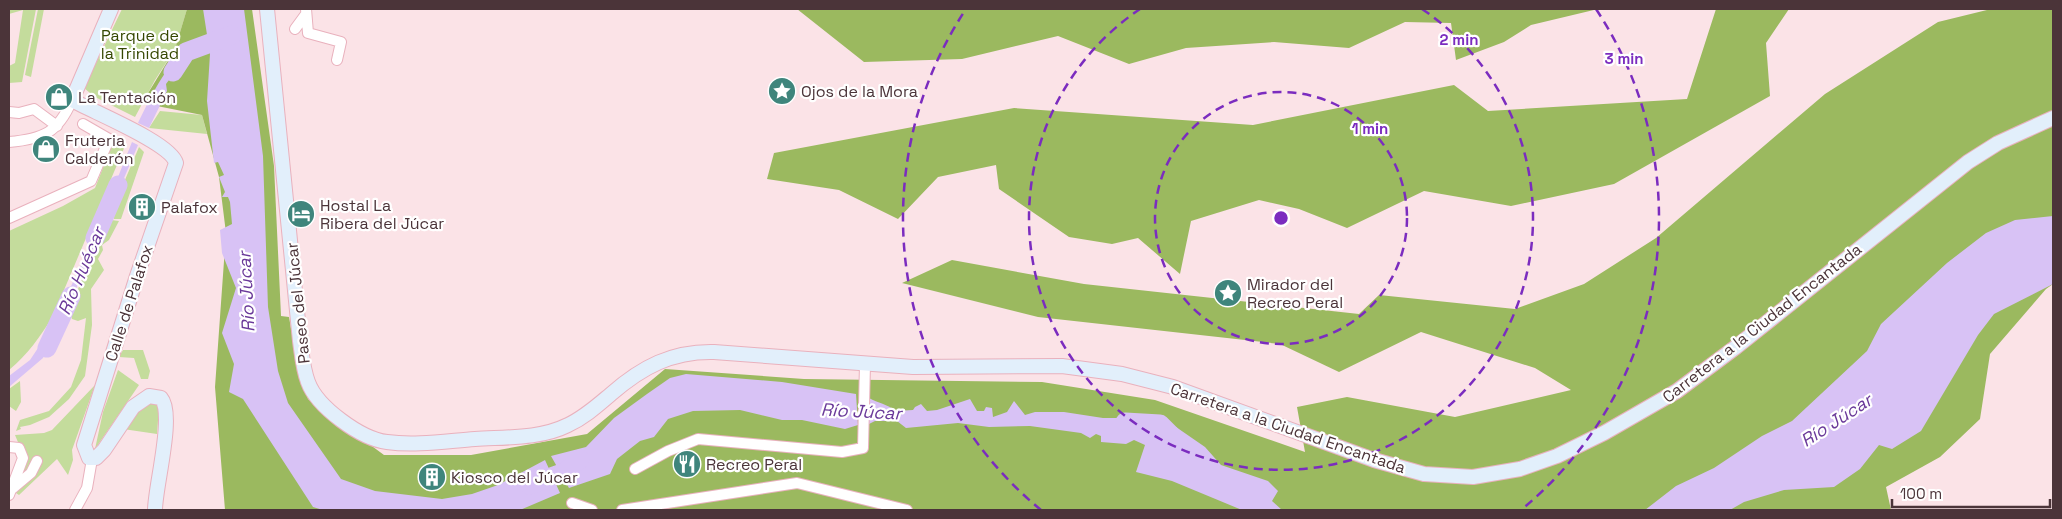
<svg xmlns="http://www.w3.org/2000/svg" width="2062" height="519" viewBox="0 0 2062 519" font-family="'Space Grotesk',sans-serif">
<style>
.green{fill:#c4dc9c}
.forest{fill:#9bb95f}
.water{fill:#d8c2f5}
.lines{fill:none;stroke-linecap:round;stroke-linejoin:round}
.river{stroke:#d8c2f5;stroke-width:19}
.street-casing{stroke:#e9b1bd;stroke-width:12}
.secondary-casing{stroke:#e9b1bd;stroke-width:16}
.street{stroke:#fff;stroke-width:10}
.secondary{stroke:#e2effb;stroke-width:14}
.ring{fill:none;stroke:#7b2cbf;stroke-width:2.5;stroke-dasharray:9 6}
.labels{text-anchor:middle;dominant-baseline:central;stroke-width:4.5;stroke-linejoin:round;paint-order:stroke}
.park-label{font-size:16px;fill:#354701;stroke:#fff}
.poi-label{font-size:16px;fill:#4b3439;stroke:#fff;text-anchor:start}
.street-label{font-size:16px;fill:#4b3439;stroke:#fff}
.water-label{font-size:18px;font-style:italic;fill:#6a3999;stroke:#fff}
.centre{fill:#7b2cbf;stroke:#fff;stroke-width:2.5}
.ring-label{font-size:15px;text-anchor:middle;font-weight:bold;fill:#7b2cbf;stroke:#fff;stroke-width:4.5;stroke-linejoin:round;paint-order:stroke}
</style>
<rect width="100%" height="100%" fill="#fbe3e7"/>
<!-- green -->
<path class="green" d="M9 9H36L22 82 9 83V66L15 63 23 10 9 14Z
M38 9H44L31 77 25 75Z
M122 9H187L175 49 155 80 135 117 95 97 84 88Z
M160 111 202 115 207 134 149 128Z
M114 140 125 146 53 316C40 337 28 354 9 370V231L63 206 95 188Z
M139 147 144 152 121 219H114L113 208Z
M109 217 111 220 119 221 109 240 102 245 103 250 98 259 104 270 91 289 92 325 85 376 69 399 49 417 30 425 20 427 21 429 16 431 20 420 49 411 71 387 81 360 86 318 78 321 72 319 69 310Z
M123 350H143L150 371 148 379H141L134 358 119 357Z
M118 370 139 385 95 449 103 412Z
M20 381 21 402 16 411 9 406V389Z
M95 385 72 450 73 460 68 475 57 459 19 495 13 491 29 472 15 485 25 459 15 435 44 433 52 430Z
M146 401 157 404 159 407 157 434 123 429Z"/>
<!-- forest -->
<path class="forest" d="M187 9H252L274 166 281 316 289 317 297 364 308 399 384 455H471L587 434 665 369 804 379 1042 382 1155 400 1305 452 1297 407 1347 397 1455 417 1571 390 1535 368 1421 332 1339 372 1280 344 1038 317 902 283 952 260 1084 284 1359 314 1379 295 1515 309 1584 284 1656 238 1825 94 1938 22 1991 9H2053V284L2046 289 1990 354 1980 419 1940 457 1886 487 1891 510H225L215 387 226 233 219 177 202 115 142 103 175 49Z
M797 9H1598L1531 25 1504 42 1456 60 1451 23 1405 22 1349 48 1274 42 1186 48 1129 64 1058 36 962 59 864 62Z
M1716 9H1789L1766 43 1770 96 1614 184 1511 206 1424 191 1347 228 1299 209 1259 200 1191 221 1180 274 1138 238 1112 244 1069 237 999 189 996 165 938 177 898 219 839 190 767 179 774 153 1014 108 1253 125 1454 85 1488 111 1687 99Z"/>
<!-- water -->
<path class="water" d="M203 9H244L263 156 268 307 278 371 288 403 341 479 375 491 442 499 472 494 498 485 545 460 560 493 520 510H323L313 507 243 399 229 392 234 364 222 333 236 288 222 253 220 230 232 224 230 202 228 197H222L225 192 219 177 224 175 218 162 214 163 207 101 210 54Z
M187 49 189 53 166 84 167 91 149 128 138 123C151 97 164 67 187 49Z
M132 142 138 145 111 209 106 207Z
M104 214 108 215 66 312V321L57 317Z
M2053 216V284L1994 314 1978 335 1921 431 1892 449 1879 445 1860 469 1834 487 1784 490 1744 502 1730 510H1645L1676 486 1714 468 1762 436 1792 421 1867 351 1881 324 1947 263 1986 233 2015 220Z
M54 324 60 328 43 358 9 387V376L30 360Z
M686 374 782 382 856 394 858 425 845 429 802 420H782L740 410 693 411 668 419 654 437 640 441 617 459 610 474 569 488 551 456 586 447 614 418 647 394 670 378Z
M869 398C878 403 887 404 896 411L913 410 915 407 921 404 927 411 937 410 970 399 977 411H984L986 407 992 408 993 417 1007 412 1014 401 1025 415 1035 412H1064L1103 418H1124L1176 427 1205 447 1221 465 1268 481 1278 491 1272 501 1282 510H1242L1172 481 1136 472 1145 445 1134 440 1126 444 1101 442V436L1096 434 1090 438 1081 433 1030 426 989 427 958 423 906 428 897 421H875L867 425Z"/>
<g class="lines">
<!-- river -->
<path class="river" d="M173 72 186 52 232 35
M95 238 118 185
M47 348 71 296
M1125 422 1160 424 1179 443
M529 485 565 472 580 459"/>
<defs>
<path id="street" d="M306 9 308 33 341 42 337 60
M295 29 306 14
M9 112 19 113 34 109 57 126
M9 142C43 139 58 133 72 100
M9 218 91 181 109 139 83 124
M9 447 19 448 23 458 9 495
M635 469 668 451 698 439 842 452 863 448 865 364
M12 489 31 473 37 461
M572 503 592 510
M75 510 87 488 92 459
M622 510 797 483 907 510"/>
<path id="secondary" d="M111 9 72 100C93 112 171 143 176 163L137 276 84 445 89 458H96L104 450 133 407 149 396 161 398C175 414 155 487 155 510
M267 9 300 341C302 355 303 369 308 382 317 407 361 439 387 442 415 446 447 441 475 439 506 437 540 439 568 425 585 417 598 405 611 394 642 367 672 351 714 352L913 367 1062 366 1122 374 1173 387 1374 460 1424 474 1473 477 1520 469 1557 456 1604 433 1677 391 1736 347 1968 162 1998 143 2053 118"/>
</defs>
<!-- street casing -->
<use href="#street" class="street-casing"/>
<!-- secondary casing -->
<use href="#secondary" class="secondary-casing"/>
<!-- street -->
<use href="#street" class="street"/>
<!-- secondary -->
<use href="#secondary" class="secondary"/>
</g>
<!-- distance rings -->
<g class="ring">
<circle cx="1281" cy="218" r="126"/>
<path d="M1422 9A252 252 0 1 1 1140 9"/>
<path d="M1041 510A378 378 0 0 1 966 9M1596 9A378 378 0 0 1 1521 510"/>
</g>
<!-- icons -->
<defs>
<symbol id="sight-disc" viewBox="-11 -11 22 22"><circle r="9.5" fill="#3f857c" stroke="#fff"/><path d="M0-6L1.8-2.2L6-1.7L2.9 1.2L3.7 5.4L0 3.3L-3.7 5.4L-2.9 1.2L-6-1.7L-1.8-2.2Z" fill="#fff"/></symbol>
<symbol id="shop-disc" viewBox="-11 -11 22 22"><circle r="9.5" fill="#3f857c" stroke="#fff"/><path d="M-5-2.5h2.3a2.7 3.5 0 0 1 5.4 0H5L5.5 6h-11ZM-1.5-2.5h3a1.5 2.3 0 0 0-3 0Z" fill="#fff"/></symbol>
<symbol id="building-disc" viewBox="-11 -11 22 22"><circle r="9.5" fill="#3f857c" stroke="#fff"/><path d="M-4-6H4V6H1V3H-1V6H-4ZM-2.5-4.3h1.7v1.8h-1.7ZM.8-4.3h1.7v1.8H.8ZM-2.5-1h1.7V.8h-1.7ZM.8-1h1.7V.8H.8Z" fill="#fff"/></symbol>
<symbol id="hotel-disc" viewBox="-11 -11 22 22"><circle r="9.5" fill="#3f857c" stroke="#fff"/><path d="M-6-4.5h1.5V1H6V5H4.5V3h-9V5H-6ZM-4 0a1.8 1.8 0 1 1 3.6 0ZM.5 0V-2.5h3Q6-2.5 6 0Z" fill="#fff"/></symbol>
<symbol id="restaurant-disc" viewBox="-11 -11 22 22"><circle r="9.5" fill="#3f857c" stroke="#fff"/><path d="M-5-6h1v4h1v-4h1v4h1v-4h1v5L-1.5 .5V6h-2V.5L-5-1ZM5-6V6H3V1.5H1.5Q1.5-4 5-6Z" fill="#fff"/></symbol>
</defs>
<g fill-rule="evenodd">
<use href="#sight-disc" x="766" y="75" width="32" height="32"/>
<use href="#shop-disc" x="43" y="81" width="32" height="32"/>
<use href="#shop-disc" x="30" y="133" width="32" height="32"/>
<use href="#building-disc" x="126" y="191" width="32" height="32"/>
<use href="#hotel-disc" x="285" y="198" width="32" height="32"/>
<use href="#sight-disc" x="1212" y="277" width="32" height="32"/>
<use href="#restaurant-disc" x="671" y="448" width="32" height="32"/>
<use href="#building-disc" x="416" y="461" width="32" height="32"/>
</g>
<g class="labels">
<!-- park labels -->
<g class="park-label">
<text x="140" y="35">Parque de<tspan x="140" dy="18">la Trinidad</tspan></text>
</g>
<!-- poi labels -->
<g class="poi-label">
<text x="801" y="91">Ojos de la Mora</text>
<text x="78" y="97">La Tentación</text>
<text x="65" y="140">Fruteria<tspan x="65" dy="18">Calderón</tspan></text>
<text x="320" y="205">Hostal La<tspan x="320" dy="18">Ribera del Júcar</tspan></text>
<text x="161" y="207">Palafox</text>
<text x="1247" y="284">Mirador del<tspan x="1247" dy="18">Recreo Peral</tspan></text>
<text x="706" y="464">Recreo Peral</text>
<text x="451" y="477">Kiosco del Júcar</text>
</g>
<!-- street labels -->
<g class="street-label">
<text transform="translate(129 303) rotate(-72)">Calle de Palafox</text>
<text transform="translate(298 303) rotate(-96)">Paseo del Júcar</text>
<text transform="translate(1762 323) rotate(-38)">Carretera a la Ciudad Encantada</text>
<text transform="translate(1288 428) rotate(19)">Carretera a la Ciudad Encantada</text>
</g>
<!-- water labels -->
<g class="water-label">
<text transform="translate(81 271) rotate(-67)">Río Huécar</text>
<text transform="translate(246 292) rotate(-93)">Río Júcar</text>
<text transform="translate(861 411) rotate(3)">Río Júcar</text>
<text transform="translate(1836 420) rotate(-33)">Río Júcar</text>
</g>
</g>
<circle cx="1281" cy="218" r="8" class="centre"/>
<g class="ring-label">
<text x="1459" y="45">2 min</text>
<text x="1624" y="64">3 min</text>
<text x="1370" y="134">1 min</text>
</g>
<!-- border -->
<rect width="2062" height="519" fill="none" stroke="#4b3439" stroke-width="20"/>
<!-- scale -->
<path d="M1892 499v8h158v-8" fill="none" stroke="#4b3439" stroke-width="2.5"/>
<text x="1900" y="499" font-size="15" fill="#4b3439" stroke="#ffffff" stroke-width="4" paint-order="stroke">100 m</text>
</svg>
